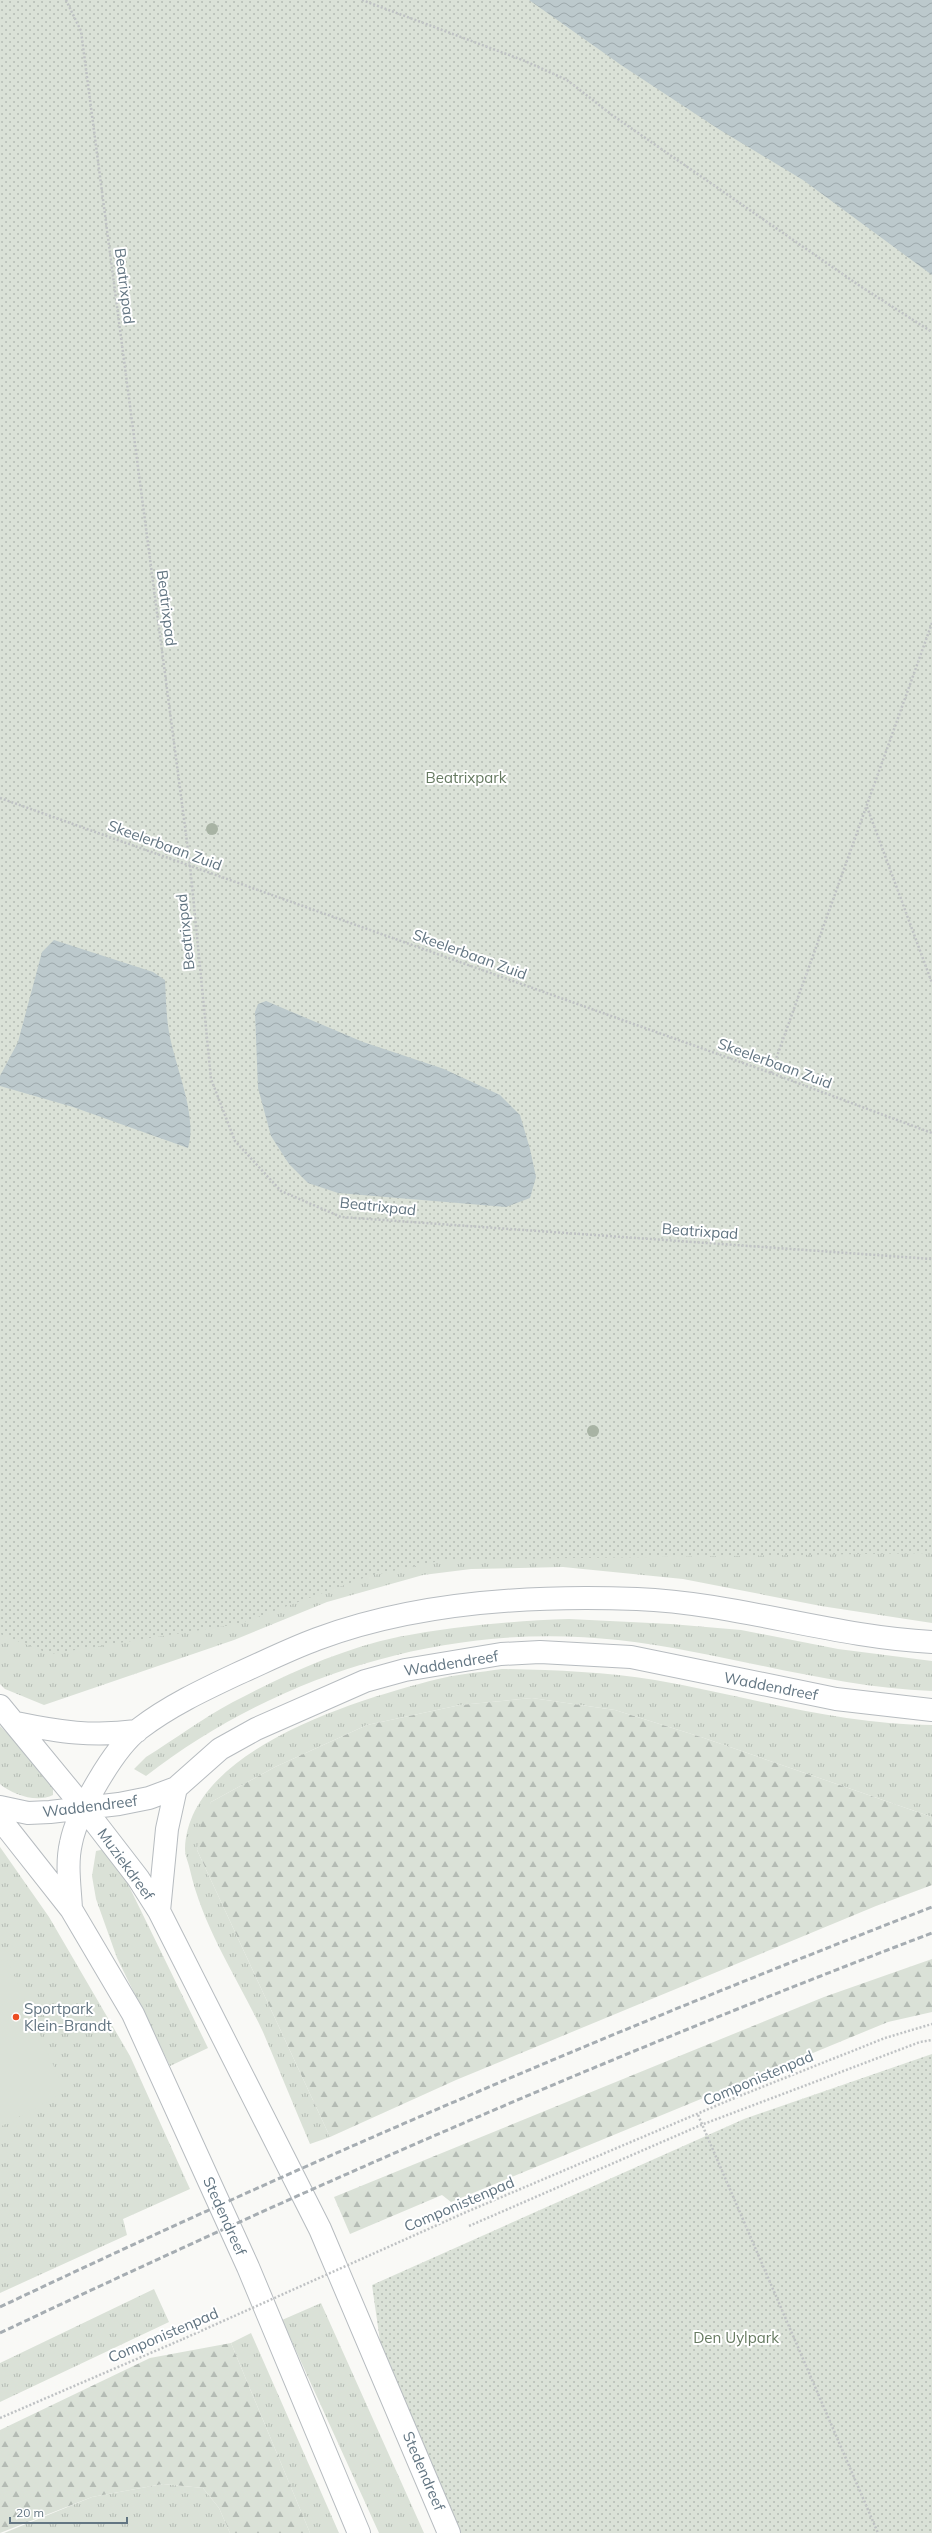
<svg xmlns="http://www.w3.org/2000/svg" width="932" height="2533" viewBox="0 0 932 2533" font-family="Mulish,sans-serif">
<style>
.grass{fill:url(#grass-tufts)}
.forest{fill:url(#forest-firs)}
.park{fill:url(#park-dots)}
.pitch{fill:#dae1d7}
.water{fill:url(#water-waves)}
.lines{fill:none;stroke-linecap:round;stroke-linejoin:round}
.major-casing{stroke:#b7bcc0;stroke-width:24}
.path{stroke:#bfc2c4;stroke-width:2.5;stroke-dasharray:2 2;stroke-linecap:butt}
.major{stroke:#fff;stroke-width:22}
.rail{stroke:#a6adb2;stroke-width:3;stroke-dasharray:6 3;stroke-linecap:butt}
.path-bridge{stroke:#bfc2c4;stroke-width:2.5;stroke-dasharray:2 2;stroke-linecap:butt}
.tree{fill:#a8b3a4}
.poi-dot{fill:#ec4d22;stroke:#fff;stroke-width:1.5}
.labels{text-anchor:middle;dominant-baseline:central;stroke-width:4;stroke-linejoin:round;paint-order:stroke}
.street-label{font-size:15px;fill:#627582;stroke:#fff}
.park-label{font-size:15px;fill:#667a61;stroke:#fff}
.poi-label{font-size:15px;fill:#627582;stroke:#fff;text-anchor:start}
</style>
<defs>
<pattern id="grass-tufts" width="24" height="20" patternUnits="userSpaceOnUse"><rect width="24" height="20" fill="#dae1d7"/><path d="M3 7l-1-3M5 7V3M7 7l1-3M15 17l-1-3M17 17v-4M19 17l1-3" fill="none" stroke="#b4bbb4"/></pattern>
<pattern id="forest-firs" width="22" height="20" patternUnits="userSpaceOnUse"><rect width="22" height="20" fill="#dae1d7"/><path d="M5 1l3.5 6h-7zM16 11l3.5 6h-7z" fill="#b4bbb4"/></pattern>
<pattern id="park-dots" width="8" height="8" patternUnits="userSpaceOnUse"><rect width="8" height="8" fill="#dae1d7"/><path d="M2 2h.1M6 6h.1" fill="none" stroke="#b4bbb4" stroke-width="1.8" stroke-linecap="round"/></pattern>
<pattern id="water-waves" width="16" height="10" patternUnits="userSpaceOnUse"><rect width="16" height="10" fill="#bcc9cc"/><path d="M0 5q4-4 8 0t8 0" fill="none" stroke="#9ca8ab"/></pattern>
</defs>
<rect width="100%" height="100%" fill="#f9f9f6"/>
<!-- grass -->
<path class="grass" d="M0 1439 932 1476V1623L821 1606 683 1579 563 1567 471 1569 423 1575 327 1602 234 1640 44 1705 5 1689 0 1684Z
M569 1619 671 1624 741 1630 838 1649 932 1661V1691C826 1687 724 1652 618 1640 452 1621 278 1673 146 1776L134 1769 146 1757C175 1739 203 1718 233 1702 284 1675 341 1649 398 1637 455 1626 511 1621 569 1619Z
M502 1669C553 1670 604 1672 655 1680 747 1696 838 1725 932 1725V1817L701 1737 615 1710 532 1698 460 1705 367 1725 275 1767 211 1802 197 1850 330 2137 310 2144C294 2107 279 2069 263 2032 238 1979 203 1928 190 1870 189 1864 185 1856 185 1849 188 1749 359 1699 438 1679 459 1674 481 1672 502 1669Z
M0 1726 29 1755 53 1784V1795C37 1803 13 1795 0 1784Z
M0 1847 49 1917 130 2056 190 2189 123 2219 127 2235 0 2293Z
M105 1849 123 1874 208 2048 170 2066 117 1958 96 1899 92 1876 96 1851Z
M154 2289 169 2322 0 2402V2363Z
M321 2303 424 2533H379L282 2320Z
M251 2333 339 2533H310L231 2343Z
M163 2484 203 2488 219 2508 230 2533H4L92 2497Z"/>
<!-- forest -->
<path class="forest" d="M532 1698 615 1710 701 1737 932 1817V1885L876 1906 456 2080 330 2137 197 1850 201 1821 211 1802 275 1767 367 1725 460 1705Z
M932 1959V2012L888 2022 451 2202 442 2195 350 2234 334 2197 824 1997Z
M231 2343 310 2533H230L219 2508 203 2488 163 2484 92 2497 0 2533V2430L150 2358Z"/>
<!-- park -->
<path class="park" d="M0 0H932V1553L444 1560 369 1576 238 1624 50 1654 0 1634Z
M932 2054V2533H456L431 2479 380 2341 372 2285 744 2119Z"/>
<!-- pitch -->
<path class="pitch" d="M0 1943 65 2092 0 2127Z"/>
<!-- water -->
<path class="water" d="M529 0H932V275L803 180 720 130 621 65Z
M54 940 153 972 165 980C166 997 166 1015 169 1032 175 1067 198 1115 188 1148L73 1107 0 1086V1076L18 1042 42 952Z
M266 1001 363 1042 444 1069 500 1095 520 1115 530 1149 536 1177 530 1198 506 1207 338 1193 308 1183 289 1164 271 1136 258 1088 255 1012 258 1004Z"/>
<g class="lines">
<defs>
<path id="major" d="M0 1706 84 1808 138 1878 159 1911 320 2229 449 2533
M16 1723C59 1732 93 1737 137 1731
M0 1807 28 1813 50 1812 119 1804 149 1798 176 1788 220 1749 256 1729 365 1681 405 1670 501 1654 540 1652 631 1657 836 1699 932 1710
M0 1819 71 1909 133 2014 248 2267 359 2533
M71 1909C70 1888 66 1864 71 1843 77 1812 114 1748 139 1729 169 1706 203 1690 237 1674 264 1662 290 1649 317 1639 416 1602 533 1595 637 1599 737 1603 832 1637 932 1642
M159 1911 167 1829 176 1788"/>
</defs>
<!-- major casing -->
<use href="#major" class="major-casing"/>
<!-- path -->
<path class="path" d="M66 0 81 31 190 865 211 1079 235 1141 281 1191 341 1217 932 1259
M362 0 525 61 567 80 612 115 860 286 932 332
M0 798 771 1073 932 1133
M867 807 932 983
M771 1073 932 623
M698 2115 878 2533
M464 2213 732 2099 885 2038 932 2024
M469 2226 701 2125 920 2042 932 2040
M0 2418 183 2339"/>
<!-- major -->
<use href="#major" class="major"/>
<!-- rail -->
<path class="rail" d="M0 2307C305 2162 617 2029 932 1907
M0 2333C306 2188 616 2053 932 1933"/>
<!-- path-bridge -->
<path class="path-bridge" d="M183 2339 464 2213"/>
</g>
<!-- trees -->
<g class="tree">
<circle cx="212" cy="829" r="6"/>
<circle cx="593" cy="1431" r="6"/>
</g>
<!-- markers -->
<circle class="poi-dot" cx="16" cy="2017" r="4"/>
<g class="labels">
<!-- street labels -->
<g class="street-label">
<text transform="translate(125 286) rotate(83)">Beatrixpad</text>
<text transform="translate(167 608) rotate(83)">Beatrixpad</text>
<text transform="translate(165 845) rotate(20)">Skeelerbaan Zuid</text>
<text transform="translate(185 932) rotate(-96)">Beatrixpad</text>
<text transform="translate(470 954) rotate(20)">Skeelerbaan Zuid</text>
<text transform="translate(775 1063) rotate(20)">Skeelerbaan Zuid</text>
<text transform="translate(378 1206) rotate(6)">Beatrixpad</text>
<text transform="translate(700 1231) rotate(4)">Beatrixpad</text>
<text transform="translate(451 1663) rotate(-9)">Waddendreef</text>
<text transform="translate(771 1686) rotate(11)">Waddendreef</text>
<text transform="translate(90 1806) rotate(-7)">Waddendreef</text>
<text transform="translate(126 1864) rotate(54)">Muziekdreef</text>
<text transform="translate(758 2078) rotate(-23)">Componistenpad</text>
<text transform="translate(459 2204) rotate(-23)">Componistenpad</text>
<text transform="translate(225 2216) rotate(66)">Stedendreef</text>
<text transform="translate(163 2335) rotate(-23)">Componistenpad</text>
<text transform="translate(424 2471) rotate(67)">Stedendreef</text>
</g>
<!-- park labels -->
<g class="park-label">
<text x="466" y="777">Beatrixpark</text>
<text x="736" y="2337">Den Uylpark</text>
</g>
<!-- poi labels -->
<g class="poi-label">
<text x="24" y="2008">Sportpark<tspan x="24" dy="17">Klein-Brandt</tspan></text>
</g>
</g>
<!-- scale -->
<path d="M10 2517v6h117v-6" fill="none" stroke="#627582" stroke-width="2"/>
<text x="16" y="2517" font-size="12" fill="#627582" stroke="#ffffff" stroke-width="3" paint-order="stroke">20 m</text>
</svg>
